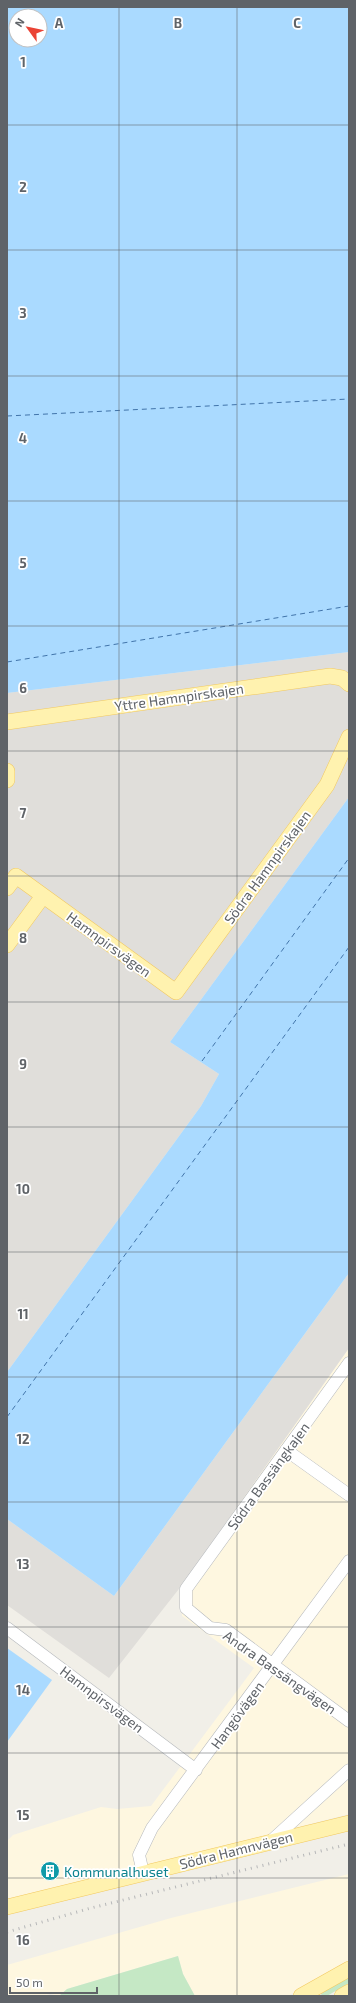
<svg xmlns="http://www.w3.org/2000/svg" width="356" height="2003" viewBox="0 0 356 2003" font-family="'Exo 2',sans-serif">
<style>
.commercial{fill:#fef7e0}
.industrial{fill:#e0deda}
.green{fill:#c5e8c5}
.water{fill:#aadaff;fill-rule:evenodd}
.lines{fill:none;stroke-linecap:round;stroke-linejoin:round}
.ferry{stroke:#4174aa;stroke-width:1;stroke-dasharray:5 4;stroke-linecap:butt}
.minor-casing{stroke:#b5b8bc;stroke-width:13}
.major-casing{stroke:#f2c960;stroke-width:16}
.minor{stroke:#fff;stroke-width:12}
.major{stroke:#fff2af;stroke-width:15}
.rail{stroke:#b6b7b8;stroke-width:3;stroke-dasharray:1 5;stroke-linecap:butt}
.grid{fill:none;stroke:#5f6368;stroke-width:1;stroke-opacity:0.55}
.labels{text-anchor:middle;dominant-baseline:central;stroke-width:3.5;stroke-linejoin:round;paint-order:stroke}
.street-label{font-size:14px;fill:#5f6368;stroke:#fff}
.culture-label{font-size:14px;fill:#0d838f;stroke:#fff;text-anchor:start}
.grid-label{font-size:13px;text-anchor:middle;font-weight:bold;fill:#5f6368;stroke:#fff;stroke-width:3.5;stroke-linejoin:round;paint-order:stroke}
</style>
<rect width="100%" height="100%" fill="#f1efe8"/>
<!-- commercial -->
<path class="commercial" d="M349 1348V1814L7 1902V1841L13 1835 101 1807 117 1809 151 1806 254 1668 182 1616V1585Z
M349 1874V1962L288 1996H195L183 1974 178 1956 67 1989 59 1996 50 1994 43 1996H7V1965L171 1918Z"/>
<!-- industrial -->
<path class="industrial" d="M349 652V797L170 1042 219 1074 201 1106 7 1372V693Z
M349 1273V1348L182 1585 109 1678 7 1605V1519L114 1596Z"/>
<!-- green -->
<path class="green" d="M178 1956 183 1974 195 1996H59L67 1989Z
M349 1975V1983L327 1996H322L320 1992Z"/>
<!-- water -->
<path class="water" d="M7 7H349V652L7 693ZM16 16H40V40H16Z
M349 797V1273L114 1596 7 1519V1372L201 1106 219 1074 170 1042Z
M7 1648 52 1680 7 1742Z"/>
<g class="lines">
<!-- ferry -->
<path class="ferry" d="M7 416 349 399
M7 662 349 606
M202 1061 349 858
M7 1417 349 947"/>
<defs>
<path id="minor" d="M349 1363 186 1589V1608L210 1628 226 1630 349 1721
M286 1450 349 1495
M7 1628 196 1770
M270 1842 349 1770
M143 1873 139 1855 152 1828 349 1561"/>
<path id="major" d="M7 722 330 676 342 678 349 684
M7 771V780
M7 888 16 876 176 992 327 785 349 737
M7 945 43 896
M7 1907 349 1823
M301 1996 349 1969
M342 1996 349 1992"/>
</defs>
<!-- minor casing -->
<use href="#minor" class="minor-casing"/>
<!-- major casing -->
<use href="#major" class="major-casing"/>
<!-- minor -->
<use href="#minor" class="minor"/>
<!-- major -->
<use href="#major" class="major"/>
<!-- rail -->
<path class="rail" d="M7 1932 91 1908 349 1844"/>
</g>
<!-- grid -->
<path class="grid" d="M119 7V1996M237 7V1996M7 125H349M7 250H349M7 376H349M7 501H349M7 626H349M7 751H349M7 876H349M7 1002H349M7 1127H349M7 1252H349M7 1377H349M7 1502H349M7 1627H349M7 1753H349M7 1878H349"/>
<!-- icons -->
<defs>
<symbol id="building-disc" viewBox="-11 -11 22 22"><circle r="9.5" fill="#0f9aa8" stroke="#fff"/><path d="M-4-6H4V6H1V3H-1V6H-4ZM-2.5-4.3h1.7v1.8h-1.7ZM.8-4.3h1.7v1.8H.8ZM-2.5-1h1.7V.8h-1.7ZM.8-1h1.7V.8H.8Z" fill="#fff"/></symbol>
</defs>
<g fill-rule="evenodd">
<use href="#building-disc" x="39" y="1860" width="22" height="22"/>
</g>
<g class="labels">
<!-- street labels -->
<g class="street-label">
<text transform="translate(179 697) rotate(-8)">Yttre Hamnpirskajen</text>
<text transform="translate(267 867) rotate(-54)">Södra Hamnpirskajen</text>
<text transform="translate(109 944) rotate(36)">Hamnpirsvägen</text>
<text transform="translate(268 1476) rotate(-54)">Södra Bassängkajen</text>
<text transform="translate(280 1672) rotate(35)">Andra Bassängvägen</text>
<text transform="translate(102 1699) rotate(37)">Hamnpirsvägen</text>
<text transform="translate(237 1715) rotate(-54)">Hangövägen</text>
<text transform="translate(236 1850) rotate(-14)">Södra Hamnvägen</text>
</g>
<!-- culture labels -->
<g class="culture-label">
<text x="64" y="1871">Kommunalhuset</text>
</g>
</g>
<g class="grid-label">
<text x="59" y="28">A</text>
<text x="178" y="28">B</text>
<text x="297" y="28">C</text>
<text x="23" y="67">1</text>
<text x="23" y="192">2</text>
<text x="23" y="318">3</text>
<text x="23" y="443">4</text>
<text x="23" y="568">5</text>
<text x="23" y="693">6</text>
<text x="23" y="818">7</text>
<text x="23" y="943">8</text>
<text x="23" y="1069">9</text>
<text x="23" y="1194">10</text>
<text x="23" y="1319">11</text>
<text x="23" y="1444">12</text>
<text x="23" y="1569">13</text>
<text x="23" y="1695">14</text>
<text x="23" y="1820">15</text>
<text x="23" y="1945">16</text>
</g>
<!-- border -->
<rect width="356" height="2003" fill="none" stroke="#5f6368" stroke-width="16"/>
<!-- north arrow -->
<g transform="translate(28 28) rotate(303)"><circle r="19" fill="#ffffff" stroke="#bfc1c3"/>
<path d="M0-3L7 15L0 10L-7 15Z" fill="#ea4335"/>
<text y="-6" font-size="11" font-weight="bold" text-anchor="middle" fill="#5f6368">N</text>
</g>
<!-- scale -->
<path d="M10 1987v6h87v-6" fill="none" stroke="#5f6368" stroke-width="2"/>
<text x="16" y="1987" font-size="12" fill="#5f6368" stroke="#ffffff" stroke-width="3" paint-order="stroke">50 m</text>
</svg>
